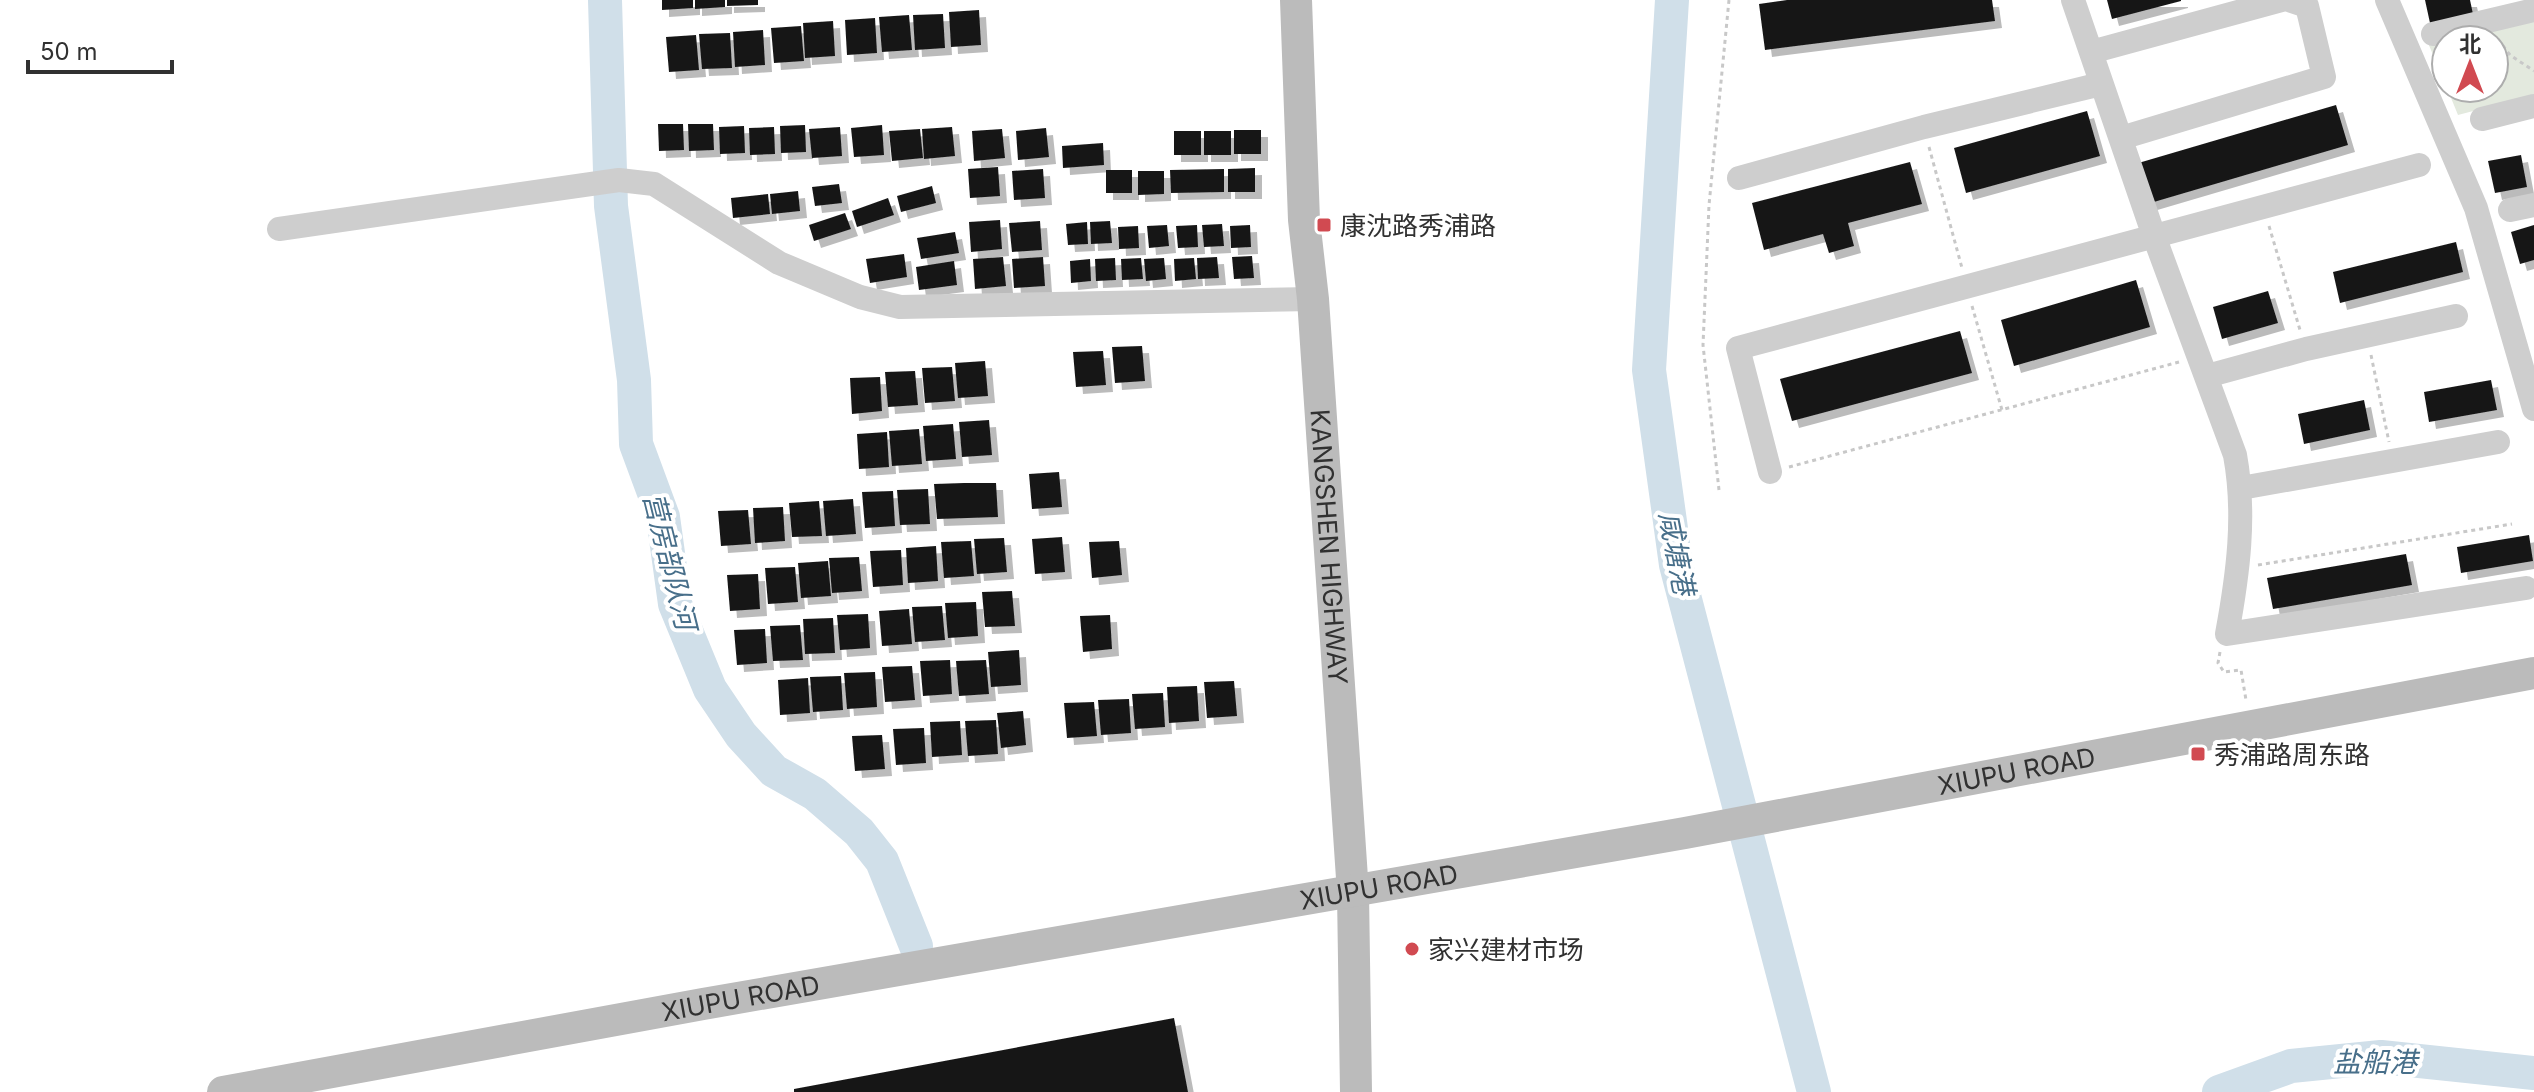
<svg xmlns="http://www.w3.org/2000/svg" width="2534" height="1092" viewBox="0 0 2534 1092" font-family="Inter,'Noto Sans SC',sans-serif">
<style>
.green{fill:#e3e9de}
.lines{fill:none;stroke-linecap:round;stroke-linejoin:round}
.river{stroke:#d0dfe9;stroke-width:34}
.building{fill:#181818;filter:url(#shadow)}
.path{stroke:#c8c8c8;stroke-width:3;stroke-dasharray:4 4;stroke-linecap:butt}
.street{stroke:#cecece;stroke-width:24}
.secondary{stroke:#bbb;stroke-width:32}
.poi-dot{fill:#d14a51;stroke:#fff;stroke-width:3}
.labels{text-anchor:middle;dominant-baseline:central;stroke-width:8;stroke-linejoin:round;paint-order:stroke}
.poi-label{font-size:26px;fill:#313131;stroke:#fff;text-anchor:start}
.street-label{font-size:26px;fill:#313131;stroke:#fff}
.water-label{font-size:28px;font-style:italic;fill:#486f8a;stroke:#fff}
</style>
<defs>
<filter id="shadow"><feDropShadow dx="7" dy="7" stdDeviation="0" flood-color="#0004"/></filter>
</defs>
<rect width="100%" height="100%" fill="#fff"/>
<!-- green -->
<path class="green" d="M2534 21V95L2458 115 2447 88H2494V40H2446V85L2428 43Z"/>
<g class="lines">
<!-- river -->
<path class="river" d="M605 0 611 206 634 380 636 444 663 517 675 604 710 689 741 735 774 771 815 794 859 832 882 861 916 946
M1672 0 1649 370 1676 565 1814 1092
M2219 1092 2291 1066 2381 1057 2534 1073"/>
</g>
<!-- building -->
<path class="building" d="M662 0H693V8L662 10Z
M695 0H725V7L695 9Z
M727 0H758V5L727 6Z
M1787 0H1992L1995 21 1765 50 1759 4Z
M2107 0H2181V1L2112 19Z
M2425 0H2470L2473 14 2430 23Z
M979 10 981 45 951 47 949 12Z
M943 14 945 48 915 50 913 15Z
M909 15 912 50 882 52 879 17Z
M875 18 877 53 847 55 845 20Z
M833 21 835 56 805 58 803 23Z
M801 26 804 61 774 63 771 28Z
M763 30 765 65 735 67 733 32Z
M730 33 732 68 702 69 699 34Z
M696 35 699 70 669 72 666 37Z
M2336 105 2348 145 2147 204 2135 164Z
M2087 111 2100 156 1966 193 1954 148Z
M658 124H683L684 150 659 151Z
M688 124H713L714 150 689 151Z
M805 125 806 152 781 153 780 126Z
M882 125 884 155 854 157 851 128Z
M744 126 745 153 720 154 719 127Z
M774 127 775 154 750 155 749 128Z
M840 127 842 156 812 158 809 129Z
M952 127 955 156 924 159 922 129Z
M1046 128 1049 157 1018 160 1016 131Z
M920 129 923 158 892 161 889 131Z
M1002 129 1005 158 974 161 972 131Z
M1234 130H1261V154H1234Z
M1174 131H1201V155H1174Z
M1204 131H1231V155H1204Z
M1103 143 1104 165 1063 168 1062 146Z
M2521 155 2527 187 2495 193 2488 161Z
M1910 162 1922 204 1848 223 1854 246 1829 253 1823 234 1764 250 1752 203Z
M998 167 1000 196 970 198 968 169Z
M1255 168V192H1228V169Z
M1043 169 1045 198 1014 200 1012 171Z
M1224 169V192L1171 193 1170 170Z
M1106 170H1132V193H1106Z
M1138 171H1164V194L1138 195Z
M839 184 842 203 815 206 812 187Z
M932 186 936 203 901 212 897 196Z
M798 191 800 211 772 214 770 194Z
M768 194 770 214 733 218 731 198Z
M888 198 894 215 857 227 852 211Z
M845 213 851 229 814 241 809 225Z
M1000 220 1002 249 971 252 969 222Z
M1040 221 1042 250 1012 252 1009 223Z
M1110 221 1112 243 1091 244 1090 222Z
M1087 222 1088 244 1068 245 1066 224Z
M1222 224 1224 246 1204 247 1202 225Z
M1167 225 1169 246 1149 248 1147 226Z
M1197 225 1198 247 1178 248 1176 226Z
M1250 225 1251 247 1231 248 1230 226Z
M2534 225V260L2520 264 2511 232Z
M1138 226 1139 248 1119 249 1118 227Z
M955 232 959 253 921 259 917 238Z
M2456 242 2463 272 2340 303 2333 272Z
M904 254 907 277 870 283 866 259Z
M1252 256 1254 278 1234 279 1232 257Z
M1003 257 1006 286 975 289 973 259Z
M1043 257 1045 286 1014 288 1012 259Z
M1217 257 1219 278 1198 279 1197 258Z
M1115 258 1116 280 1096 281 1095 259Z
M1141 258 1143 279 1122 280 1121 259Z
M1164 258 1166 279 1146 281 1144 259Z
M1194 258 1196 279 1175 281 1174 259Z
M1090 259 1091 281 1071 283 1070 261Z
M954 261 957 285 919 290 916 267Z
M2136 280 2150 327 2014 366 2001 320Z
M2268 291 2278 323 2222 339 2213 307Z
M1960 331 1972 373 1792 421 1780 379Z
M1142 346 1145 381 1115 383 1112 347Z
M1103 351 1106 385 1076 387 1073 352Z
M985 361 988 396 958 398 955 363Z
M952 367 955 401 925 403 922 368Z
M915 371 918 405 888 407 885 372Z
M880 377 882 411 852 414 850 378Z
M2491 380 2497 410 2429 422 2424 392Z
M2364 400 2370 430 2304 444 2298 414Z
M989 420 992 455 962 457 959 422Z
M953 424 956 459 926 461 923 426Z
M919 429 922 464 892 466 889 431Z
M887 432 889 467 859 469 857 434Z
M1059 472 1062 507 1032 509 1029 474Z
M964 483H996L998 517 937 519 934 484Z
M928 489 930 524 900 525 897 490Z
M893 491 895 526 865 528 862 492Z
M853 499 856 534 826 536 823 501Z
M819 501 822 536 792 537 789 503Z
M783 507 785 541 755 543 753 508Z
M748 510 751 544 721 546 718 511Z
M2529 535 2533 561 2461 573 2457 547Z
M1062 537 1065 572 1035 574 1032 539Z
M1004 538 1007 572 977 574 974 539Z
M971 541 974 576 944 578 941 542Z
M1119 541 1122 575 1092 578 1089 542Z
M936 546 938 581 908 583 906 548Z
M901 550 903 585 873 587 870 551Z
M2406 554 2412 585 2273 609 2267 578Z
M859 557 862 591 832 593 829 558Z
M828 561 831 596 801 598 798 563Z
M795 567 798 602 768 604 765 568Z
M758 574 760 609 730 611 727 575Z
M1012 591 1015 626 985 627 982 592Z
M976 602 978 636 948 638 945 603Z
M942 606 945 640 915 642 912 607Z
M909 609 912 644 882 646 879 611Z
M868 614 870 648 840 650 837 615Z
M1110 615 1112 649 1083 652 1080 616Z
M833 618 835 653 805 654 803 619Z
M800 625 803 660 773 661 770 626Z
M765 629 767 663 737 665 734 630Z
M1019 650 1021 685 991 687 988 652Z
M950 660 952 694 923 696 920 661Z
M986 660 989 694 959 696 956 661Z
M912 666 915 700 885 702 882 667Z
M875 672 877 707 847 709 844 673Z
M841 676 843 710 813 712 810 677Z
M808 678 810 713 780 715 778 680Z
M1234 681 1237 716 1207 718 1204 682Z
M1197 686 1199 721 1169 723 1167 687Z
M1163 693 1165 727 1135 729 1132 694Z
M1129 699 1131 733 1101 735 1098 700Z
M1094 702 1097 736 1067 738 1064 703Z
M1023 711 1026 745 1001 748 997 713Z
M996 720 998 754 968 756 965 721Z
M960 721 962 755 932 757 930 722Z
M924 728 926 763 896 765 893 729Z
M882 735 885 769 855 771 852 736Z
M1174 1018 1188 1092H794V1089Z"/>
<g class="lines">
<!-- path -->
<path class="path" d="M2498 39 2510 55 2534 71
M1929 147 1962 268
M2269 226 2300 330
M1972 306 2002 410
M2371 355 2389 442
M1789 467 2179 362
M1719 490 1703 345 1709 205 1729 0
M2258 565 2512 524
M2220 652 2218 663 2224 672 2241 670 2246 700"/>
<!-- street -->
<path class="street" d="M2073 0 2154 236 2235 455C2246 515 2238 574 2227 634L2526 588
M2387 0 2476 208 2534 409
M2433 34 2534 10
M2091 52 2282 0
M2482 119 2534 106
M2121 138 2324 77 2307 6 2289 0
M1739 178 1924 127 2101 84
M2510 210 2534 205
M279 229 619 180 654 184 779 263 860 297 900 307 1313 299
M2207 376 2306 349 2456 316
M1770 472 1738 348 2419 165
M2241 488 2498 442"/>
<!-- secondary -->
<g class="secondary">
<path id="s1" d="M1296 0 1304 220 1313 299 1353 893 1356 1092"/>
<path id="s2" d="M223 1092 703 1004 1685 833 2534 673"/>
</g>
</g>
<!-- markers -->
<g class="poi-dot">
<rect x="1316" y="217" width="16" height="16" rx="4"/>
<rect x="2190" y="746" width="16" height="16" rx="4"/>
<circle cx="1412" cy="949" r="8"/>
</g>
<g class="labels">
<!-- poi labels -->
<g class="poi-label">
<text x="1340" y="225">康沈路秀浦路</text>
<text x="2214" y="754">秀浦路周东路</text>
<text x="1428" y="949">家兴建材市场</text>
</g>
<!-- street labels -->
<g class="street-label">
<text stroke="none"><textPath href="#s1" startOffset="548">KANGSHEN HIGHWAY</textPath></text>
<text stroke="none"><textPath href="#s2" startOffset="1822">XIUPU ROAD</textPath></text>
<text stroke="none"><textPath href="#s2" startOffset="1174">XIUPU ROAD</textPath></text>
<text stroke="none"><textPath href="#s2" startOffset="526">XIUPU ROAD</textPath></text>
</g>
<!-- water labels -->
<g class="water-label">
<text transform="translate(1677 553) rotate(79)">咸塘港</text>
<text transform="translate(670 561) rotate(76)">营房部队河</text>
<text x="2375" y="1062">盐船港</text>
</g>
</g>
<!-- north arrow -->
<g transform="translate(2470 64)"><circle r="38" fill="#ffffff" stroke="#adadad" stroke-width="2"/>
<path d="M0-6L14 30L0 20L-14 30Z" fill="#d14a51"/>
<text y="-12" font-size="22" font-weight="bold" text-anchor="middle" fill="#313131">北</text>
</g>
<!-- scale -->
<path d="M28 60v12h144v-12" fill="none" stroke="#313131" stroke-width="4"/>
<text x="40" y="60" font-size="24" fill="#313131" stroke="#ffffff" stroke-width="6" paint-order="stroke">50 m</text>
</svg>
